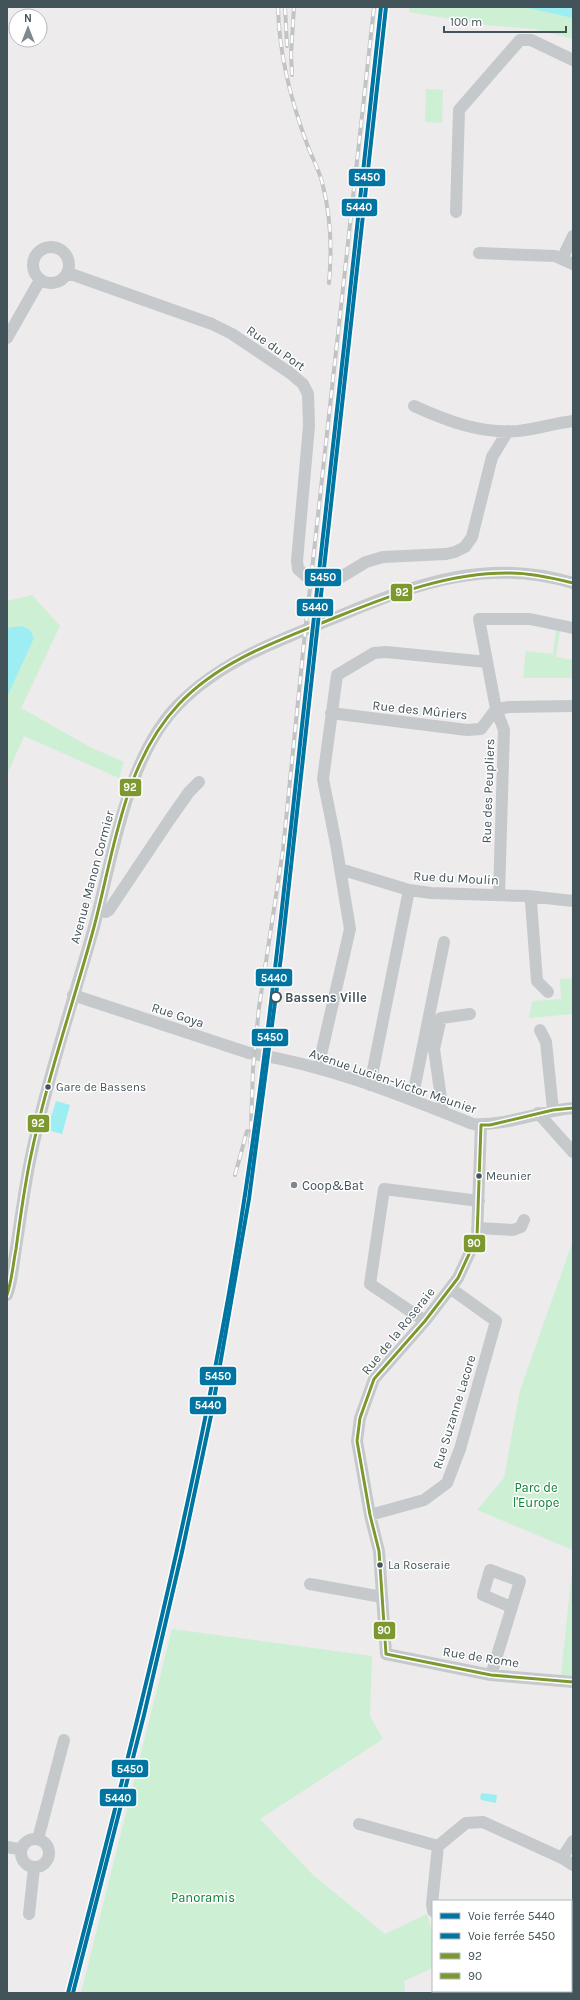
<svg xmlns="http://www.w3.org/2000/svg" width="580" height="2000" viewBox="0 0 580 2000" font-family="Karla,sans-serif">
<style>
.green{fill:#cdefd4}
.water{fill:#9ceef2}
.lines{fill:none;stroke-linecap:round;stroke-linejoin:round}
.minor{stroke:#c5c9cc;stroke-width:12}
.rail-casing{stroke:#c1c3c5;stroke-width:4}
.rail{stroke:#fff;stroke-width:2.5;stroke-dasharray:8;stroke-linecap:butt}
.bus-1-casing{stroke:#fff;stroke-width:6}
.bus-2-casing{stroke:#fff;stroke-width:6}
.bus-1{stroke:#7c982e;stroke-width:3}
.bus-2{stroke:#7c982e;stroke-width:3}
.rail-1-casing{stroke:#fff;stroke-width:7}
.rail-2-casing{stroke:#fff;stroke-width:7}
.rail-1{stroke:#0075a1;stroke-width:4}
.rail-2{stroke:#0075a1;stroke-width:4}
.stop-dot{fill:#fff;stroke:#42535a;stroke-width:2}
.bus-dot{fill:#42535a;stroke:#fff;stroke-width:1.5}
.poi-dot{fill:#7e888d;stroke:#fff;stroke-width:1.5}
.labels{text-anchor:middle;dominant-baseline:central;stroke-width:3;stroke-linejoin:round;paint-order:stroke}
.bus-label{font-size:12px;fill:#42535a;stroke:#fff;text-anchor:start}
.street-label{font-size:13px;fill:#42535a;stroke:#fff}
.stop-label{font-size:13px;font-weight:bold;fill:#42535a;stroke:#fff;text-anchor:start}
.poi-label{font-size:13px;fill:#42535a;stroke:#fff;text-anchor:start}
.park-label{font-size:13px;fill:#0d8134;stroke:#fff}
.line-badge{stroke:#fff;stroke-width:1.5}
.badge-label{font-size:11px;text-anchor:middle;font-weight:bold;fill:#fff}
</style>
<rect width="100%" height="100%" fill="#edebec"/>
<!-- green -->
<path class="green" d="M409 7H573V39L534 29 486 25 409 12Z
M426 89 443 90 442 123 425 122Z
M32 595 60 626 21 708 90 747 124 762 119 778 24 736 7 775V601Z
M556 629 560 630 556 657 573 660V678H523L526 651 553 654Z
M573 978V1014L529 1018 532 1001 561 999 560 979Z
M573 1241V1550L477 1510 504 1478 520 1390Z
M573 1562V1676L561 1675Z
M172 1629 372 1656 370 1716 383 1739 260 1819 313 1875 385 1934 427 1914 433 1936V1968L404 1981 405 1993H81Z"/>
<!-- water -->
<path class="water" d="M524 7H573V18Z
M22 626 30 630 34 638 7 697V628Z
M56 1101 70 1105 62 1134 47 1130Z
M482 1793 497 1795 496 1803 481 1800 480 1796Z"/>
<g class="lines">
<!-- minor -->
<path class="minor" d="M456 212 459 110 520 40H531L573 60
M33 265a18 18 0 1 1 36 0a18 18 0 1 1-36 0Z
M479 253 555 256 573 264
M562 259 573 236
M68 273 212 324 232 334 290 373 303 384 308 394 309 426 297 561 298 569 307 577 331 579 341 577 366 562 383 557 446 554 455 552 465 547 472 537 492 457 508 431
M7 338 40 280
M414 406C447 421 481 434 518 431 537 429 555 423 573 421
M331 713 467 730 481 729 496 709 509 707 573 706
M340 869 409 890 431 893 528 896 573 901
M499 894 504 730 496 709 479 619H530L573 628
M528 896 531 902 537 981 548 992
M98 911 106 912 109 910 170 819 189 792 199 782
M73 995 249 1053C327 1065 400 1095 473 1124 507 1126 539 1111 573 1108
M540 1030 546 1042 553 1110
M318 1068 350 929 336 844 323 779 337 675 374 653 386 652 487 662
M370 1085 409 890
M412 1100 444 942
M443 1112 434 1049 441 1018 470 1014
M538 1113 573 1152
M481 1125 477 1237 458 1278 425 1321 374 1379 360 1418 357 1441 370 1515 379 1551 386 1654 491 1675 573 1682
M477 1228 513 1230 521 1227 524 1220
M7 1295C12 1283 13 1267 15 1254 20 1223 24 1191 30 1161 46 1082 72 1005 94 927 113 857 126 757 179 704 224 658 286 638 344 614 420 582 490 558 573 583
M425 1321 370 1284 384 1189 479 1201
M370 1515 424 1500 447 1483 460 1449 496 1321 450 1288
M310 1584 382 1597
M491 1675 520 1581 490 1570 483 1595 511 1607
M359 1824 438 1846
M38 1839 64 1740
M21 1853a14 14 0 1 1 28 0a14 14 0 1 1-28 0Z
M7 1847 18 1849 21 1852
M562 1858 573 1841
M433 1911 432 1904 438 1846 466 1823 483 1822 562 1858 573 1865
M29 1914 34 1868
M479 1991 481 1993"/>
<defs>
<path id="rail" d="M278 7C279 53 291 101 307 144 312 158 320 171 323 186 331 218 332 250 329 283
M285 7 287 46
M292 75 291 54 294 7
M235 1175 247 1131
M245 1193 250 1155 253 1069 259 1007 283 850 304 642 374 7"/>
</defs>
<!-- rail casing -->
<use href="#rail" class="rail-casing"/>
<!-- rail -->
<use href="#rail" class="rail"/>
<defs>
<path id="bus-1" d="M7 1295C12 1280 13 1264 16 1249 20 1219 24 1190 30 1160 46 1081 73 1005 94 927 114 852 123 763 179 704 221 659 283 639 339 616 394 594 450 572 511 573 532 573 553 578 573 583"/>
<path id="bus-2" d="M573 1108 553 1110 490 1125H481L477 1237 458 1278 425 1321 374 1379 360 1418 357 1441 370 1515 379 1551 386 1654 491 1675 573 1682"/>
</defs>
<!-- bus-1 casing -->
<use href="#bus-1" class="bus-1-casing"/>
<!-- bus-2 casing -->
<use href="#bus-2" class="bus-2-casing"/>
<!-- bus-1 -->
<use href="#bus-1" class="bus-1"/>
<!-- bus-2 -->
<use href="#bus-2" class="bus-2"/>
<defs>
<path id="rail-1" d="M68 1993C128 1761 187 1529 229 1293 265 1087 285 879 308 671 332 450 358 228 381 7"/>
<path id="rail-2" d="M73 1993 144 1715 182 1552 212 1411 249 1199 281 957 386 7"/>
</defs>
<!-- rail-1 casing -->
<use href="#rail-1" class="rail-1-casing"/>
<!-- rail-2 casing -->
<use href="#rail-2" class="rail-2-casing"/>
<!-- rail-1 -->
<use href="#rail-1" class="rail-1"/>
<!-- rail-2 -->
<use href="#rail-2" class="rail-2"/>
</g>
<!-- markers -->
<circle class="stop-dot" cx="276" cy="997" r="5"/>
<g class="bus-dot">
<circle cx="48" cy="1087" r="3.5"/>
<circle cx="479" cy="1176" r="3.5"/>
<circle cx="380" cy="1565" r="3.5"/>
</g>
<circle class="poi-dot" cx="294" cy="1185" r="4"/>
<g class="labels">
<!-- bus labels -->
<g class="bus-label">
<text x="56" y="1087">Gare de Bassens</text>
<text x="486" y="1176">Meunier</text>
<text x="388" y="1565">La Roseraie</text>
</g>
<!-- street labels -->
<g class="street-label">
<text transform="translate(276 348) rotate(35)">Rue du Port</text>
<text transform="translate(420 710) rotate(6)">Rue des Mûriers</text>
<text transform="translate(488 791) rotate(-88)">Rue des Peupliers</text>
<text transform="translate(92 877) rotate(-75)">Avenue Manon Cormier</text>
<text transform="translate(456 878) rotate(3)">Rue du Moulin</text>
<text transform="translate(178 1015) rotate(18)">Rue Goya</text>
<text transform="translate(393 1081) rotate(19)">Avenue Lucien-Victor Meunier</text>
<text transform="translate(398 1331) rotate(-51)">Rue de la Roseraie</text>
<text transform="translate(454 1412) rotate(-73)">Rue Suzanne Lacore</text>
<text transform="translate(481 1657) rotate(9)">Rue de Rome</text>
</g>
<!-- stop labels -->
<g class="stop-label">
<text x="285" y="997">Bassens Ville</text>
</g>
<!-- poi labels -->
<g class="poi-label">
<text x="302" y="1185">Coop&amp;Bat</text>
</g>
<!-- park labels -->
<g class="park-label">
<text x="536" y="1487">Parc de<tspan x="536" dy="15">l'Europe</tspan></text>
<text x="203" y="1897">Panoramis</text>
</g>
</g>
<g class="line-badge">
<rect x="348" y="168" width="38" height="19" rx="4" fill="#0075a1"/>
<rect x="341" y="198" width="37" height="19" rx="4" fill="#0075a1"/>
<rect x="304" y="568" width="38" height="19" rx="4" fill="#0075a1"/>
<rect x="390" y="583" width="23" height="19" rx="4" fill="#7c982e"/>
<rect x="296" y="598" width="38" height="19" rx="4" fill="#0075a1"/>
<rect x="119" y="778" width="23" height="19" rx="4" fill="#7c982e"/>
<rect x="255" y="968" width="38" height="19" rx="4" fill="#0075a1"/>
<rect x="251" y="1028" width="38" height="19" rx="4" fill="#0075a1"/>
<rect x="27" y="1114" width="23" height="19" rx="4" fill="#7c982e"/>
<rect x="463" y="1234" width="23" height="19" rx="4" fill="#7c982e"/>
<rect x="199" y="1366" width="38" height="20" rx="4" fill="#0075a1"/>
<rect x="189" y="1396" width="38" height="19" rx="4" fill="#0075a1"/>
<rect x="373" y="1621" width="23" height="19" rx="4" fill="#7c982e"/>
<rect x="111" y="1759" width="38" height="19" rx="4" fill="#0075a1"/>
<rect x="99" y="1788" width="38" height="19" rx="4" fill="#0075a1"/>
</g>
<g class="badge-label">
<text x="367" y="181">5450</text>
<text x="359" y="211">5440</text>
<text x="323" y="581">5450</text>
<text x="402" y="596">92</text>
<text x="315" y="611">5440</text>
<text x="130" y="791">92</text>
<text x="274" y="982">5440</text>
<text x="270" y="1041">5450</text>
<text x="38" y="1127">92</text>
<text x="474" y="1247">90</text>
<text x="218" y="1380">5450</text>
<text x="208" y="1409">5440</text>
<text x="384" y="1634">90</text>
<text x="130" y="1773">5450</text>
<text x="118" y="1802">5440</text>
</g>
<!-- border -->
<rect width="580" height="2000" fill="none" stroke="#42535a" stroke-width="16"/>
<!-- legend -->
<rect x="432" y="1900" width="140" height="92" fill="#ffffff" stroke="#b3babd"/>
<rect x="440" y="1913" width="20" height="6" fill="#0075a1" stroke="#b3babd"/>
<text x="468" y="1920" font-size="12" fill="#42535a">Voie ferrée 5440</text>
<rect x="440" y="1933" width="20" height="6" fill="#0075a1" stroke="#b3babd"/>
<text x="468" y="1940" font-size="12" fill="#42535a">Voie ferrée 5450</text>
<rect x="440" y="1953" width="20" height="6" fill="#7c982e" stroke="#b3babd"/>
<text x="468" y="1960" font-size="12" fill="#42535a">92</text>
<rect x="440" y="1973" width="20" height="6" fill="#7c982e" stroke="#b3babd"/>
<text x="468" y="1980" font-size="12" fill="#42535a">90</text>
<!-- north arrow -->
<g transform="translate(28 28)"><circle r="19" fill="#ffffff" stroke="#b3babd"/>
<path d="M0-3L7 15L0 10L-7 15Z" fill="#7e888d"/>
<text y="-6" font-size="11" font-weight="bold" text-anchor="middle" fill="#42535a">N</text>
</g>
<!-- scale -->
<path d="M444 26v6h122v-6" fill="none" stroke="#42535a" stroke-width="2"/>
<text x="450" y="26" font-size="12" fill="#42535a" stroke="#ffffff" stroke-width="3" paint-order="stroke">100 m</text>
</svg>
